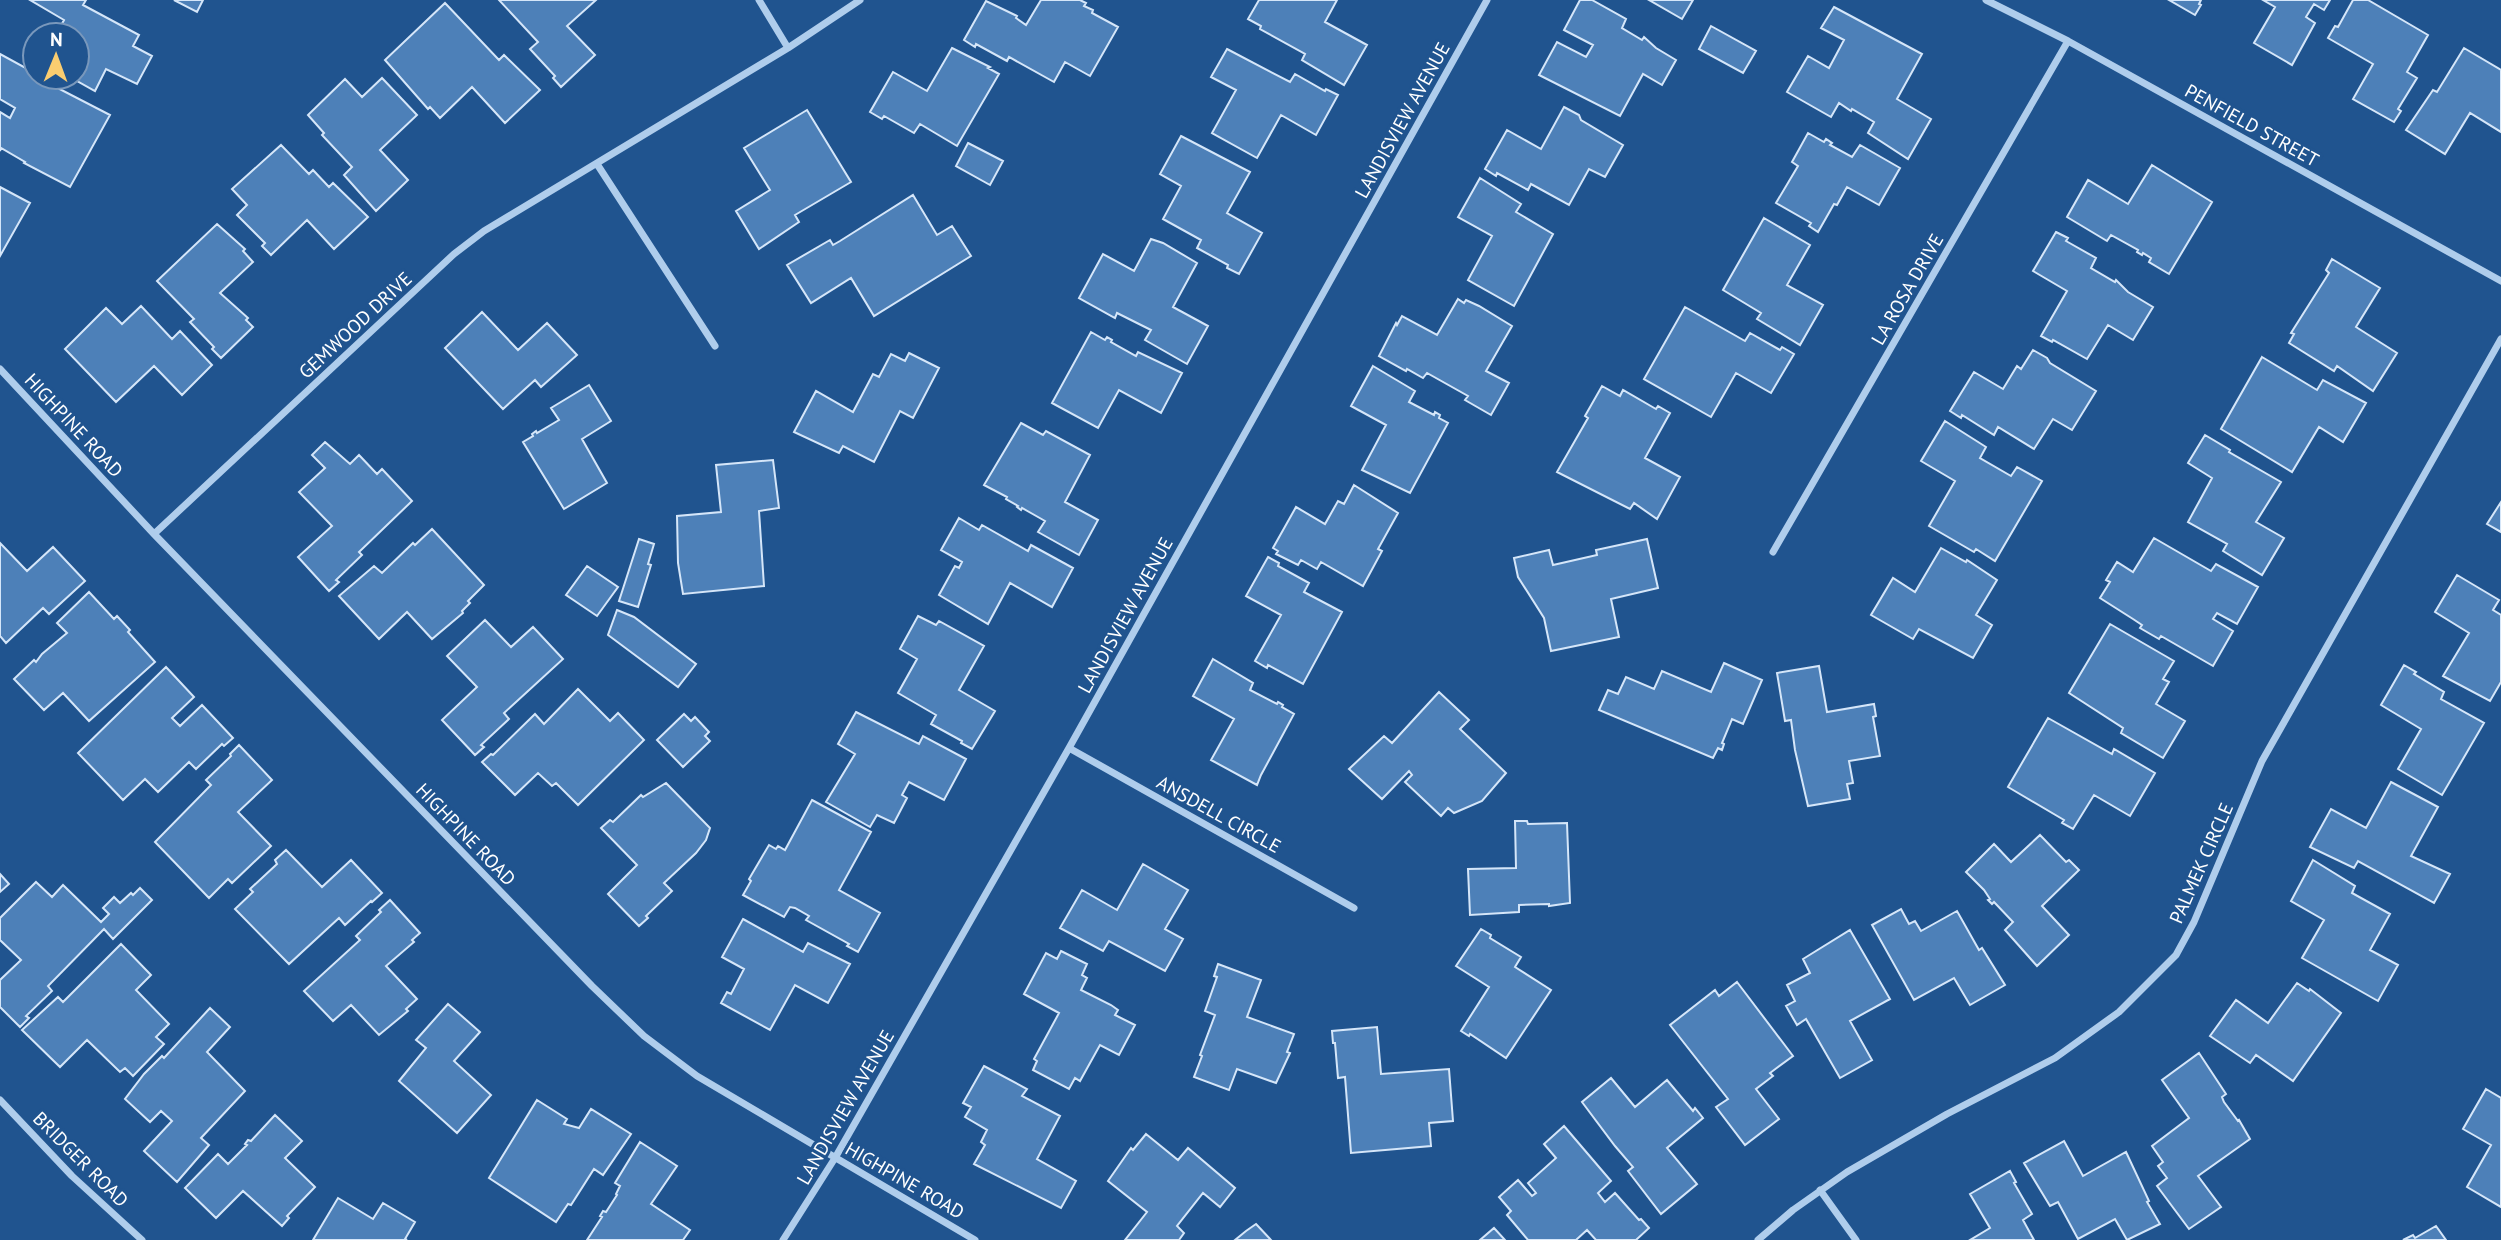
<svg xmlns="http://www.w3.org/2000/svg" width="2501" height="1240" viewBox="0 0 2501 1240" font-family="'PT Sans',sans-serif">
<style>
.building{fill:#4d80b8;stroke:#d5e6f9;stroke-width:2}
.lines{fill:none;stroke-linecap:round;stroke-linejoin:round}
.minor{stroke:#afcdec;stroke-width:7}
.labels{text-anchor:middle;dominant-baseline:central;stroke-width:6;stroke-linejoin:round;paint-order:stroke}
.street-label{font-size:19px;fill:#fff;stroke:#20548f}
</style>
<rect width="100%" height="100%" fill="#20548f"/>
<!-- building -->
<path class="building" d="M30 0H86L83 5 139 35 133 46 152 56 137 84 106 69 95 91 70 77H77V35H47L51 27 58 31 64 20Z
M174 0H203L197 12Z
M499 0H596L567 26 595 55 561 87 553 78 555 76 530 49 538 42Z
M1041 0H1080L1086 3 1084 6 1093 10 1092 13 1118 27 1090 76 1065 62 1054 82 1009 57 1007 61 976 44 975 47 964 40 986 1 1017 16 1016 18 1026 25Z
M1259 0H1337L1325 22 1367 45 1344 85 1302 60 1305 54 1260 29 1261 26 1248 19Z
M1580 0H1592L1626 19 1622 28 1642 40 1644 37 1656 48 1676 60 1662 85 1643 74 1620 116 1539 75 1557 42 1586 57 1593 45 1564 30Z
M1649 0H1693L1682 19Z
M2169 0H2201L2199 4 2201 5 2195 15Z
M2263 0H2330L2324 10 2314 4 2306 17 2315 23 2292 65 2254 43 2275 7Z
M2353 0H2368L2428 35 2407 72 2417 78 2398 109 2401 111 2394 122 2353 99 2373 64 2328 38 2335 26 2338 27Z
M445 3 499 60 504 55 540 90 505 123 472 87 440 118 430 107 428 109 385 60Z
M1834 7 1922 54 1897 99 1931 119 1908 159 1868 133 1874 122 1852 109 1851 111 1839 103 1831 117 1787 92 1808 56 1829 68 1844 40 1821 28Z
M1711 26 1756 51 1743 73 1699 49Z
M952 48 990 67 988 68 999 74 957 146 920 124 914 133 884 116 882 119 870 112 893 72 927 91Z
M2464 48 2501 70V132L2470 113 2445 154 2406 130 2433 90 2437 92Z
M1227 49 1290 82 1295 74 1325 91 1326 89 1338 95 1316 135 1281 115 1257 158 1212 133 1236 90 1211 77Z
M0 54 35 73V77H42L47 80 46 82 110 115 70 187 24 163 25 162 1 148 0 151V112L10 118 15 108 0 99Z
M382 78 417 115 380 150 408 180 376 211 344 175 352 167 322 135 324 133 308 115 345 79 362 97Z
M1564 107 1579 115 1581 120 1623 145 1605 177 1589 169 1569 205 1531 184 1528 190 1497 173 1496 176 1485 169 1507 130 1541 149Z
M807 110 851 182 795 215 799 222 759 249 736 211 770 190 744 148Z
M1808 133 1824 142 1826 139 1832 143 1830 145 1852 157 1860 145 1900 168 1879 205 1847 187 1837 205 1834 204 1818 232 1809 226 1811 223 1776 203 1798 166 1792 162Z
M1181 136 1250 172 1227 213 1262 233 1239 274 1227 268 1228 265 1197 248 1201 240 1163 219 1181 186 1160 174Z
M968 143 1003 161 990 185 956 166Z
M281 145 309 174 313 170 329 187 333 183 368 217 334 249 307 220 271 255 262 246 265 243 237 215 247 205 232 189Z
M2152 165 2212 202 2169 274 2149 262 2151 258 2143 253 2142 255 2137 252 2138 250 2111 235 2107 241 2067 217 2088 180 2128 204Z
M1480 178 1521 204 1516 212 1553 234 1514 306 1468 280 1492 236 1458 217Z
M0 187 30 203 0 256Z
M913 195 937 235 952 226 971 256 874 316 851 278 811 303 787 265 830 240 833 245 840 241Z
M1764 218 1810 245 1787 285 1823 305 1800 345 1757 319 1761 313 1723 290Z
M217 224 245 249 243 251 253 262 220 293 248 318 246 320 253 327 221 358 212 349 214 347 190 322 194 319 157 281Z
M2056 232 2068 238 2066 241 2096 258 2091 268 2115 282 2116 280 2128 292 2153 307 2133 340 2108 325 2087 359 2053 340 2052 342 2041 336 2067 291 2033 271Z
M1151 239 1163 243 1197 263 1173 307 1208 326 1187 364 1145 340 1151 330 1117 313 1115 318 1079 298 1103 254 1134 271Z
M2332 259 2380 288 2356 327 2397 353 2373 391 2337 366 2334 371 2289 343 2294 334 2291 333 2329 273 2326 270Z
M1458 299 1464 303 1466 300 1479 306 1512 326 1486 371 1509 383 1491 415 1465 400 1468 396 1427 373 1423 378 1407 369 1406 371 1379 356 1396 323 1397 325 1402 316 1437 335Z
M141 306 172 339 180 331 212 365 182 395 154 366 116 402 65 349 106 308 122 324Z
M1685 307 1745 341 1750 333 1780 350 1782 347 1794 354 1771 393 1736 373 1711 417 1644 379Z
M482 312 518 350 547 323 577 355 541 387 535 380 503 409 445 348Z
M1091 332 1105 340 1107 337 1112 340 1111 342 1136 356 1138 352 1182 373 1161 413 1119 390 1098 428 1052 403Z
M2033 350 2047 358 2050 363 2096 391 2072 430 2053 419 2034 449 1998 427 1994 435 1962 415 1961 418 1950 411 1974 372 2003 389 2017 366 2021 369Z
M909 353 939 368 913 418 900 411 874 462 843 446 839 453 794 432 816 391 853 412 873 374 879 377 891 354 905 361Z
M2262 357 2317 390 2323 380 2366 403 2343 442 2319 427 2292 472 2221 429Z
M1373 366 1415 391 1409 402 1434 415 1435 412 1440 415 1439 418 1448 423 1410 493 1362 470 1386 425 1351 406Z
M589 385 611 421 582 439 607 483 564 509 523 442 533 436 532 434 536 431 537 433 559 420 551 408Z
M1602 386 1620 396 1623 390 1656 409 1658 406 1670 413 1645 458 1680 477 1657 519 1634 503 1630 509 1557 472 1588 418 1585 416Z
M1945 421 1986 447 1980 458 2011 476 2017 467 2042 481 1995 561 1976 549 1974 552 1929 526 1955 481 1921 461Z
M1021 423 1043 435 1046 431 1090 455 1065 502 1098 520 1079 555 1038 532 1045 521 1022 508 1021 510 1017 507 1018 506 1006 499 1007 497 984 485Z
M2205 435 2230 450 2229 452 2281 482 2256 522 2284 538 2262 575 2223 551 2227 544 2188 522 2212 478 2188 463Z
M325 442 350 464 359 455 377 474 382 469 412 501 359 552 362 555 336 580 339 582 329 591 298 557 332 526 299 492 325 468 312 455Z
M773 460 779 508 759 511 764 586 683 594 678 563 677 516 721 512 716 465Z
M1354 485 1398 513 1378 549 1382 551 1363 586 1321 562 1317 569 1301 560 1298 565 1276 554 1278 551 1273 548 1296 507 1325 524 1338 501 1344 504Z
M2501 502V532L2487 524Z
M959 518 979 530 982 525 1028 551 1031 545 1073 568 1052 607 1010 583 988 624 939 595 955 566 959 568 962 562 941 550Z
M432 529 484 585 468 601 470 603 462 611 463 613 432 639 407 612 379 639 339 596 374 566 382 573 413 543 415 545Z
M2154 538 2211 571 2216 564 2258 587 2237 624 2217 613 2213 619 2233 631 2213 666 2161 636 2159 639 2140 628 2142 625 2133 619 2100 598 2110 582 2106 580 2117 562 2133 572Z
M639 539 654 544 648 564 651 565 638 607 619 601Z
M1647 539 1658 588 1611 599 1619 637 1551 651 1544 618 1518 577 1514 558 1549 550 1553 565 1597 555 1596 550Z
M0 543 27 571 53 547 85 581 49 614 43 608 6 643 0 636Z
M1941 548 1966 562 1967 560 1997 580 1976 615 1992 625 1973 658 1919 629 1913 639 1871 615 1893 578 1915 592Z
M1268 557 1279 563 1278 566 1309 583 1304 592 1342 612 1303 684 1268 665 1267 668 1255 661 1281 615 1246 596Z
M587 566 618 587 597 616 566 595Z
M2457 575 2499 600 2493 610 2501 615V682L2490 701 2443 676 2469 633 2435 612Z
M89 592 114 619 117 616 130 630 128 632 155 662 89 721 63 693 44 710 14 679 34 660 36 662 42 654 67 633 57 623Z
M617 610 634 617 696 664 678 687 608 635Z
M918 616 936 625 939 621 984 646 959 690 995 711 972 749 961 743 962 741 931 724 936 715 898 693 917 659 900 649Z
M485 620 511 647 533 627 563 659 504 713 509 719 481 745 484 747 475 755 442 720 477 687 447 656Z
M2110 624 2174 661 2163 679 2169 682 2156 704 2185 721 2163 758 2121 733 2123 728 2069 693Z
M1213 659 1253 683 1250 690 1277 704 1278 702 1283 705 1282 707 1294 714 1261 775 1257 785 1211 760 1234 719 1193 696Z
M1724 663 1762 680 1743 724 1732 719 1722 743 1724 744 1722 750 1718 748 1713 758 1599 710 1608 690 1618 694 1626 677 1654 689 1662 671 1711 692Z
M2404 665 2416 672 2414 674 2444 692 2441 699 2484 723 2442 795 2398 769 2421 729 2381 705Z
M1819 666 1827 712 1874 704 1876 716 1873 717 1880 756 1849 761 1853 783 1847 784 1850 799 1808 806 1795 750 1791 720 1785 721 1777 673Z
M166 667 194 697 172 718 180 726 202 705 233 738 224 746 222 744 196 769 189 762 158 792 145 779 123 800 78 753Z
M578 689 610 721 618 713 644 740 578 805 556 783 552 786 538 773 515 795 482 762 491 754 493 755 535 714 544 724Z
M1439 692 1469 720 1460 729 1506 773 1482 801 1454 813 1448 808 1441 816 1405 782 1412 775 1409 771 1382 799 1349 769 1384 736 1392 743Z
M856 712 919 744 923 736 966 759 944 800 909 782 902 795 907 798 894 823 877 815 870 827 826 802 855 754 838 744Z
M684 714 691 721 695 717 709 732 705 736 710 741 683 767 657 740Z
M2048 718 2112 754 2114 749 2155 773 2130 816 2094 795 2073 829 2062 823 2064 820 2008 787Z
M239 745 272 780 238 812 271 846 232 883 228 879 209 898 155 842 211 785 206 780 231 756 230 754Z
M2391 782 2438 807 2411 856 2450 874 2434 903 2358 861 2354 868 2310 847 2331 809 2366 828Z
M666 783 710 828 706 840 696 853 664 883 672 891 646 916 648 918 639 926 608 894 637 865 601 828 610 820 613 822 641 795 643 797Z
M812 800 871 832 839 890 880 913 858 952 847 946 849 944 806 920 809 916 795 908 790 907 784 917 743 895 751 881 749 879 769 845 776 849 778 846 785 850Z
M1515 821H1527L1528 824 1567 823 1570 903 1549 906V904L1519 905V912L1470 915 1468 869 1516 868Z
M2040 835 2066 862 2069 860 2079 870 2042 906 2069 935 2037 966 2005 930 2013 922 1994 902 1992 904 1988 900 1990 899 1984 890 1966 872 1994 844 2011 862Z
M286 850 322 887 351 860 382 893 372 902 371 901 345 925 339 918 289 964 235 909 253 892 250 889 277 864 275 860Z
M2313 860 2355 886 2352 893 2390 914 2370 950 2398 965 2378 1001 2302 958 2324 920 2291 901Z
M1143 864 1188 890 1165 929 1183 939 1165 971 1109 941 1103 951 1060 928 1082 890 1117 910Z
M0 874 9 884 0 892Z
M36 882 52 897 63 885 101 922 109 914 103 908 114 897 120 903 131 893 133 895 140 888 152 900 113 939 104 929 48 986 52 991 26 1016 29 1018 20 1027 0 1007V980L21 960 0 940V918Z
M390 900 420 933 412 940 414 942 386 966 417 999 406 1009 408 1011 379 1035 351 1005 333 1021 304 991 360 940 356 936 381 912 379 910Z
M1901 909 1909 924 1915 921 1921 931 1957 911 1979 950 1982 948 2005 985 1970 1005 1954 978 1914 1000 1872 925Z
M743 919 803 952 808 943 850 964 828 1003 795 985 770 1030 721 1003 727 992 731 994 744 969 722 957Z
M1481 929 1491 935 1490 938 1521 957 1515 967 1551 990 1506 1058 1470 1034 1469 1036 1461 1031 1489 987 1456 966Z
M1850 930 1890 999 1850 1021 1872 1060 1840 1078 1806 1019 1797 1025 1786 1006 1795 1001 1787 985 1810 973 1803 959Z
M121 944 151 975 136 990 169 1024 156 1037 164 1044 133 1076 125 1068 120 1072 87 1040 60 1067 22 1030 58 997 63 1002Z
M1061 951 1087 964 1082 975 1087 978 1081 990 1111 1005 1118 1010 1115 1015 1135 1025 1119 1055 1100 1045 1080 1081 1075 1078 1069 1089 1033 1070 1037 1061 1034 1059 1059 1013 1024 994 1046 953 1057 959Z
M1218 964 1261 980 1247 1017 1294 1034 1287 1052 1290 1053 1276 1083 1237 1069 1229 1090 1194 1077 1202 1056 1200 1055 1215 1015 1205 1011 1217 977 1214 976Z
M1737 982 1793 1056 1770 1073 1773 1076 1756 1089 1779 1119 1745 1145 1716 1107 1728 1099 1670 1025 1715 990 1719 996Z
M2297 983 2309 991 2310 989 2341 1013 2293 1081 2256 1055 2250 1063 2210 1036 2236 1000 2268 1023Z
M448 1004 480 1032 454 1061 491 1095 457 1133 399 1081 426 1048 416 1040Z
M210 1008 230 1027 207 1052 245 1091 201 1138 209 1145 177 1182 144 1151 172 1121 161 1111 150 1122 125 1099 144 1074 162 1056 164 1058Z
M1377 1027 1381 1074 1449 1069 1453 1121 1429 1123 1431 1146 1351 1153 1345 1077 1338 1078 1335 1043H1333L1332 1031Z
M2199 1053 2226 1094 2222 1097 2224 1102 2238 1121 2239 1120 2250 1139 2198 1176 2221 1207 2189 1229 2157 1186 2167 1178 2158 1166 2163 1162 2152 1146 2189 1118 2162 1080Z
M984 1066 1027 1089 1022 1096 1060 1116 1037 1159 1076 1181 1061 1208 974 1164 985 1145 981 1142 987 1130 965 1117 971 1107 963 1103Z
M1611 1078 1635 1107 1667 1080 1693 1111 1695 1108 1703 1118 1667 1148 1697 1184 1661 1214 1628 1171 1633 1167 1615 1146 1582 1102Z
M2486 1089 2501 1098V1207L2467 1187 2491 1145 2463 1129Z
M537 1100 567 1119 564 1124 579 1128 591 1109 631 1134 603 1175 594 1169 571 1205 568 1204 556 1222 489 1178Z
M275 1115 302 1141 285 1158 315 1187 287 1216 289 1218 282 1226 243 1191 216 1218 185 1188 218 1154 228 1164 247 1145 245 1144 248 1140 251 1141Z
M1564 1126 1611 1181 1598 1193 1605 1202 1615 1193 1639 1220 1641 1219 1649 1228 1636 1240H1596L1587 1230 1576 1240H1528L1507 1215 1511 1211 1499 1197 1518 1180 1532 1196 1536 1193 1528 1183 1556 1158 1544 1144Z
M1146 1134 1178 1160 1188 1148 1235 1188 1220 1207 1203 1193 1177 1226 1184 1233 1179 1240H1125L1147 1212 1108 1181 1131 1148 1133 1150Z
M2064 1141 2083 1176 2126 1152 2149 1201 2147 1202 2160 1224 2127 1240 2115 1219 2078 1239 2058 1202 2050 1206 2024 1163Z
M640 1142 677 1166 651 1204 690 1230 683 1240H587L602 1217 600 1216 603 1211 606 1212 617 1195 616 1194 620 1186 615 1183Z
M2010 1171 2016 1182 2014 1183 2032 1214 2023 1220 2034 1240H1970L1990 1228 1970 1194Z
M338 1198 373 1219 383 1203 415 1222 405 1239 407 1240H313Z
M1256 1224 1271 1240H1235L1246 1231Z
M2436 1226 2446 1240H2403L2413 1235 2415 1238Z
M1494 1228 1505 1240H1480Z"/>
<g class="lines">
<!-- minor -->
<path class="minor" d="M759 0 788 48
M1986 0 2068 41 2501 281
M597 164 715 346
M0 369 154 534 592 986 644 1036 697 1076 975 1240
M154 534 454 254 484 231 788 48 860 0
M1773 552 2068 41
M1069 748 1354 908
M0 1100 72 1176 142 1240
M1820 1190 1856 1240
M783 1240 835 1158 1069 748 1487 0
M1758 1240 1793 1210 1847 1172 1947 1114 2055 1058 2119 1012 2176 955 2194 922 2262 761 2501 339"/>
</g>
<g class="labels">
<!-- street labels -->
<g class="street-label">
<text transform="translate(1402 120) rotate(-61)">LANDISVIEW AVENUE</text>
<text transform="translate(2252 125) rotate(29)">PENFIELD STREET</text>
<text transform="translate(1907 289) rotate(-60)">LA ROSA DRIVE</text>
<text transform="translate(355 325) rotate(-43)">GEMWOOD DRIVE</text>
<text transform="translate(74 425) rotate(47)">HIGHPINE ROAD</text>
<text transform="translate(1125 615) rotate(-61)">LANDISVIEW AVENUE</text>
<text transform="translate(1219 814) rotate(29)">ANSDELL CIRCLE</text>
<text transform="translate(466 834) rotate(46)">HIGHPINE ROAD</text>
<text transform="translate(2201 863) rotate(-66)">PALMEK CIRCLE</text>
<text transform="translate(845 1107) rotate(-60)">LANDISVIEW AVENUE</text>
<text transform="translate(81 1159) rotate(45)">BRIDGER ROAD</text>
<text transform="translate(905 1180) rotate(30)">HIGHPINE ROAD</text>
</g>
</g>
<!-- north arrow -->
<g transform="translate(56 56) rotate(1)"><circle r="33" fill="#20548f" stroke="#7998bc" stroke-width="2"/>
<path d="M0-5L12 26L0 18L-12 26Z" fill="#facd70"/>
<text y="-10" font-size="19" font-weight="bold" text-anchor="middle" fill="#ffffff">N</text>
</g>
</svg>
